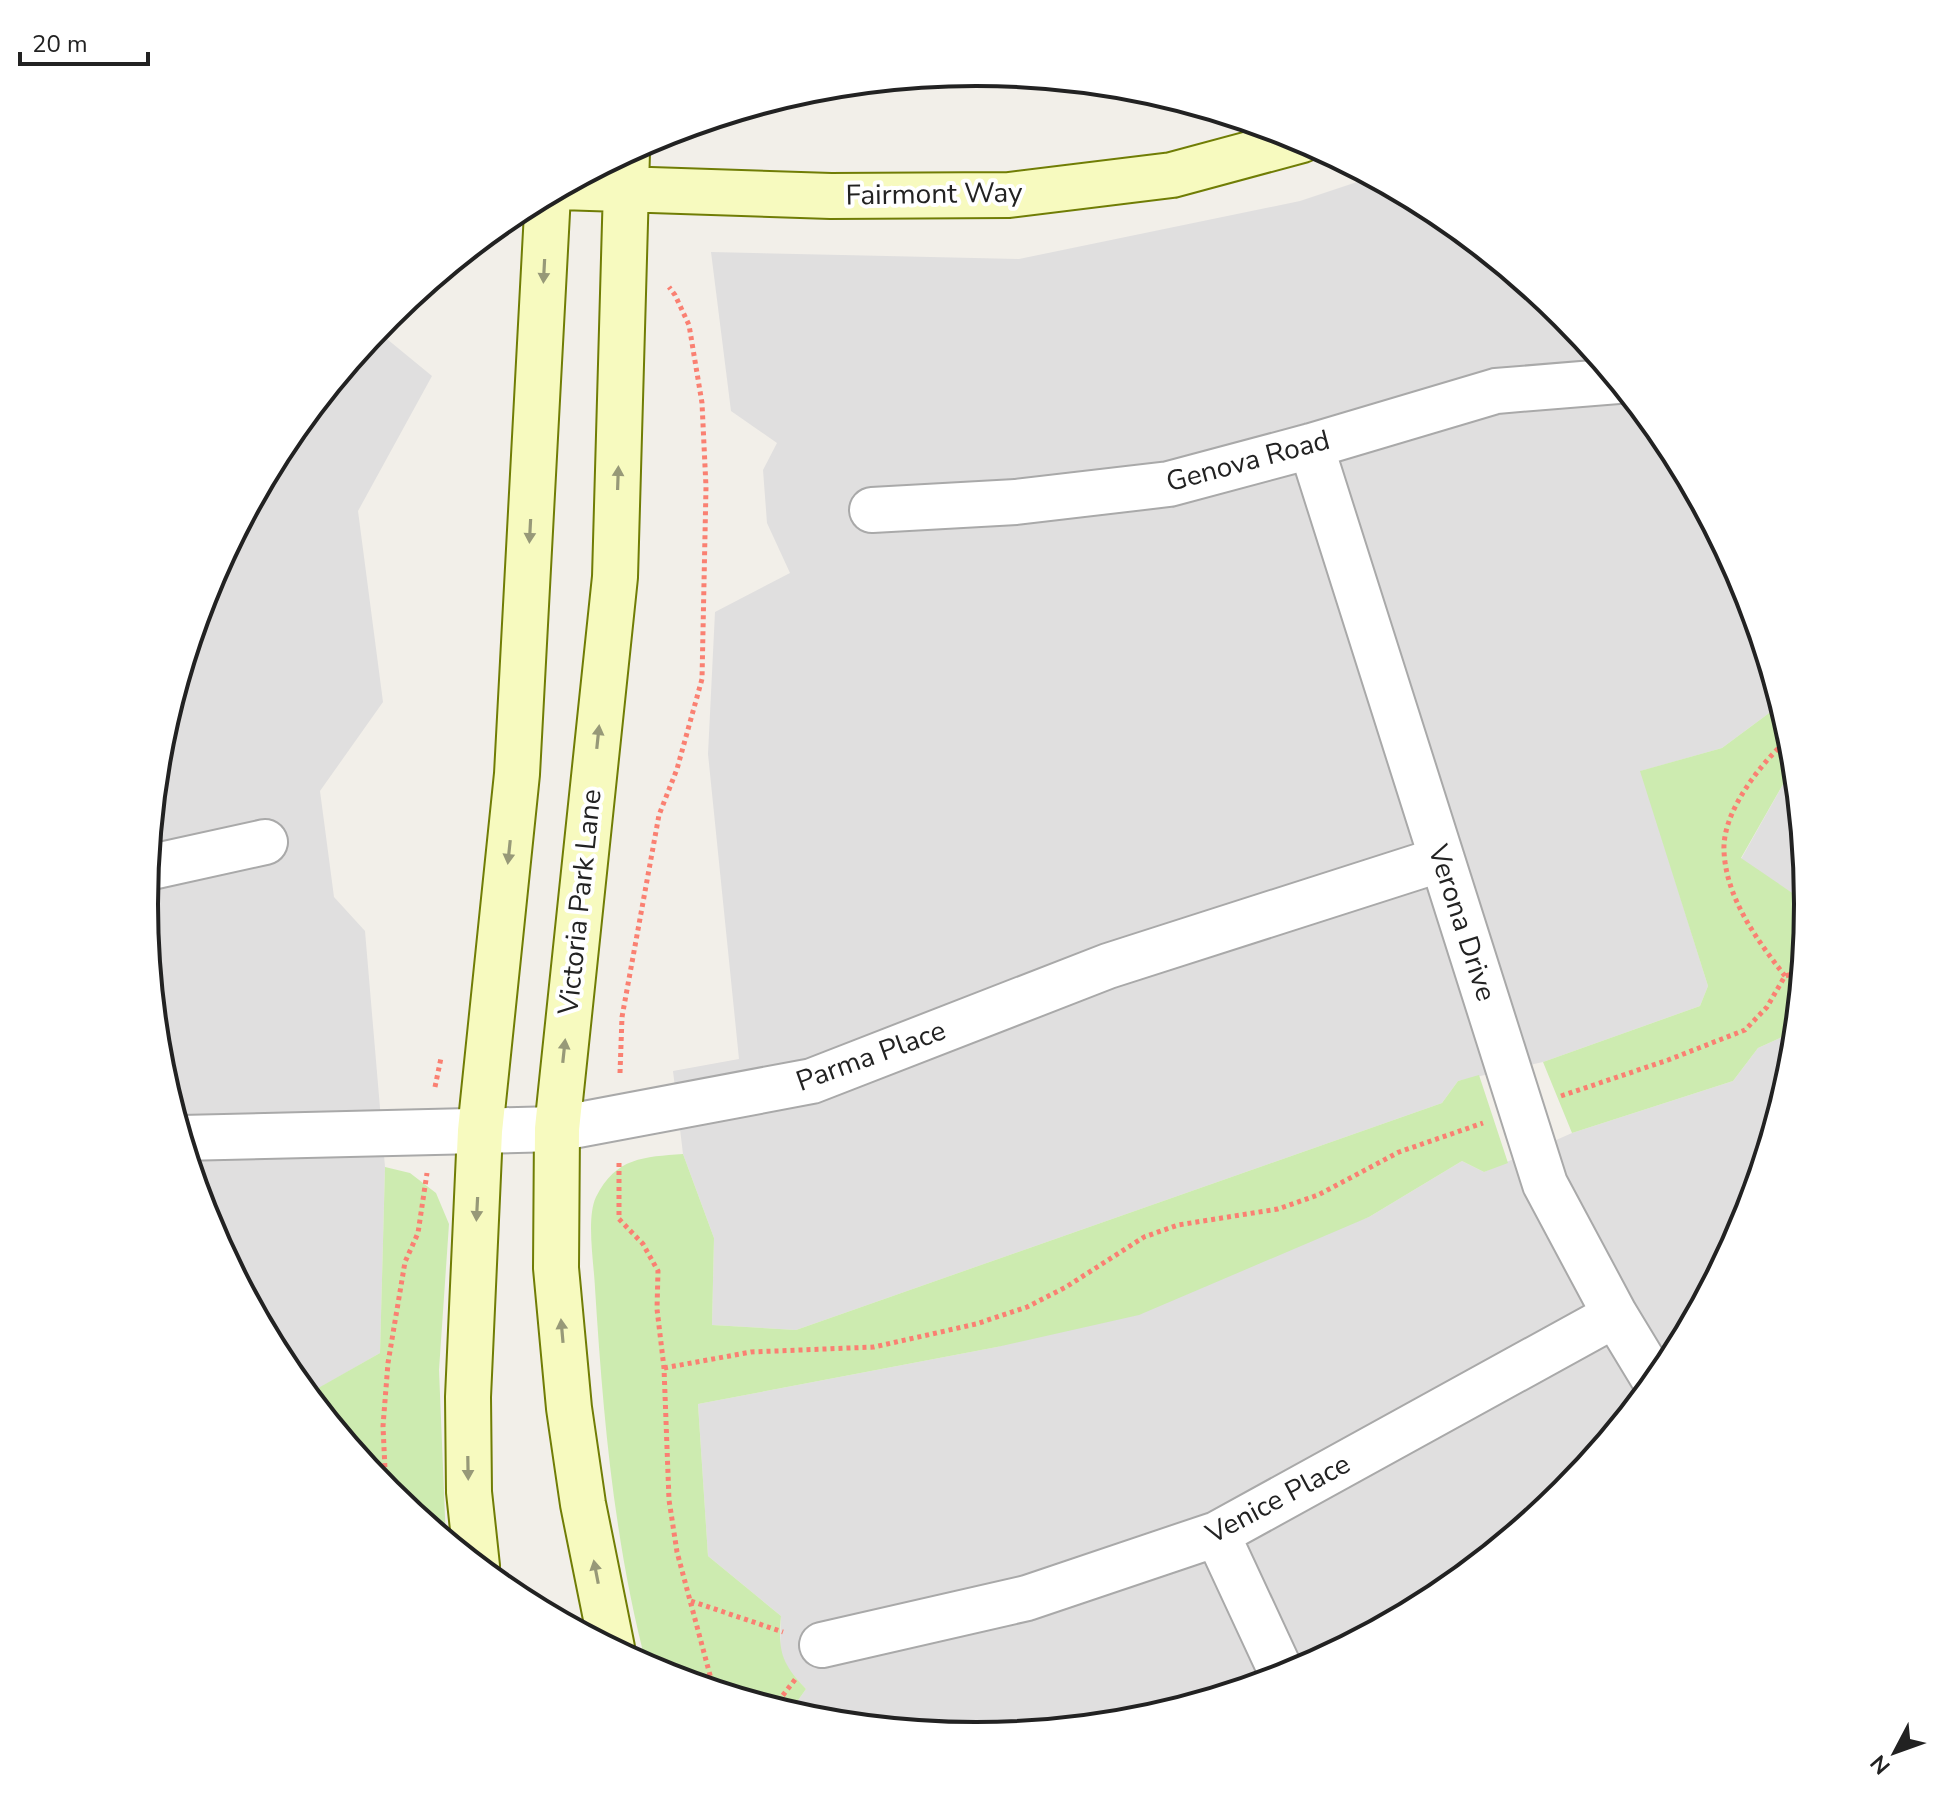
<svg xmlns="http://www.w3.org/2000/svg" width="1951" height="1808" viewBox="0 0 1951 1808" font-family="'Nunito Sans',sans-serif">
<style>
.residential{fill:#e0dfdf}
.grass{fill:#cdebb0}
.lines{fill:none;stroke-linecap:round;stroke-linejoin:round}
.street-casing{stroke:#a9a9a9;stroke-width:48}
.secondary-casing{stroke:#707d05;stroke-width:48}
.path{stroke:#fa8072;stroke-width:5;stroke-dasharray:4 4;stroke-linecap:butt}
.street{stroke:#fff;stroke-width:44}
.secondary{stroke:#f7fabf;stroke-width:44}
.oneway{fill:#979978}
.labels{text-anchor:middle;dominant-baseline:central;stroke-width:8;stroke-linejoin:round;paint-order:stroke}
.street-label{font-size:28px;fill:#222;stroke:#fff}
.rim{fill:none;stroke:#222;stroke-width:4}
</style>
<rect width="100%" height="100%" fill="#f2efe9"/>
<!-- residential -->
<path class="residential" d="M1372 177 1438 212 1564 316 1668 442 1744 586 1780 705 1722 748 1641 771 1708 986 1700 1006 1543 1062 1458 1081 1442 1103 796 1330 712 1325 714 1238 683 1154 673 1071 739 1059 708 754 715 612 790 573 767 523 763 470 777 443 731 411 711 252 1019 259 1300 201Z
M376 330 432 376 358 511 383 702 320 791 334 897 365 931 385 1167 380 1353 314 1391 317 1407 283 1366 207 1222 159 1066 144 904 160 741 207 585 284 441Z
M1794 765 1807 903 1741 859Z
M1795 1031 1791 1067 1744 1223 1667 1367 1563 1493 1437 1596 1293 1673 1137 1720 975 1736 813 1720 789 1713 806 1689 788 1670 780 1650 781 1616 708 1556 698 1404 997 1347 1369 1217 1462 1161 1484 1172 1572 1133 1733 1081 1758 1048Z"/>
<!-- grass -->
<path class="grass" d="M1780 705 1792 742 1794 765 1741 858 1807 903 1795 1031 1758 1048 1733 1081 1572 1133 1543 1062 1700 1006 1708 986 1640 771 1722 748Z
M1479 1075 1508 1163 1484 1172 1462 1161 1369 1217 1139 1315 997 1347 698 1404 708 1556 781 1616C778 1651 781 1663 806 1689L789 1713 647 1667C614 1543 603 1415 595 1288 594 1264 586 1218 596 1197 616 1157 644 1157 683 1154L714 1238 712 1325 796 1330 1442 1103 1458 1081Z
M385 1167 410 1173 436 1193 449 1224 439 1370 446 1541 387 1492 317 1407 313 1391 380 1353Z"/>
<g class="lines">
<defs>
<path id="street" d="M1311 446 1545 1184 1615 1315 1655 1381
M872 510 1016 502 1169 484 1311 446 1496 391 1618 381
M147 868 265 842
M181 1138 557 1129 812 1081 1108 966 1442 859
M1217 1534 1283 1676
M822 1645 1027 1598 1217 1534 1615 1315"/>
<path id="secondary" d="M560 187 831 196 1009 195 1172 175 1302 140
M477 1566 469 1492 468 1397 480 1131 517 774 548 194
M612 1648 583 1504 569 1408 556 1268 557 1129 615 577 627 152"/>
</defs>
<!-- street casing -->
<use href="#street" class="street-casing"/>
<!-- secondary casing -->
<use href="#secondary" class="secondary-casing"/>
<!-- path -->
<path class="path" d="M1785 976C1757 940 1726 898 1724 851 1722 811 1762 762 1790 737
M620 1073 622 1017 659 815 677 769 702 679 706 487 702 403 689 325 675 295 669 287
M435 1087 441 1058
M1561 1096 1668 1060 1745 1030 1767 1007 1785 976 1801 971
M619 1163V1219L643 1244 658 1271 657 1309 664 1368 669 1500 677 1552 714 1690
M664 1368 751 1352 874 1347 976 1324 1027 1307 1066 1287 1144 1237 1178 1225 1278 1209 1318 1195 1399 1152 1483 1123
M386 1491 383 1426 388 1363 405 1262 418 1233 427 1173
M691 1601 783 1632
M773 1708 797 1677"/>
<!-- street -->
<use href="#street" class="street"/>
<!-- secondary -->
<use href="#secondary" class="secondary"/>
</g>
<!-- one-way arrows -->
<defs><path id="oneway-solid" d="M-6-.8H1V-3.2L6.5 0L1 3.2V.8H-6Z" transform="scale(2)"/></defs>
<g class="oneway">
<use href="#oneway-solid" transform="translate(544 271) rotate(93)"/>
<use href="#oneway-solid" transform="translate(618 478) rotate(-88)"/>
<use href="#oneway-solid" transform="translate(530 531) rotate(93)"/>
<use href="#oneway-solid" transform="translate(598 737) rotate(-84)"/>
<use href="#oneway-solid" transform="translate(509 852) rotate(96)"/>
<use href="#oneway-solid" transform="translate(564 1051) rotate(-84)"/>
<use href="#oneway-solid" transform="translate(477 1209) rotate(93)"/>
<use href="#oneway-solid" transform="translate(562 1331) rotate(-95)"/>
<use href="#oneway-solid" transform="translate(468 1468) rotate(89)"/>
<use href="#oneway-solid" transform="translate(596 1572) rotate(-101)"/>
</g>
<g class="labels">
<!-- street labels -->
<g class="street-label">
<text transform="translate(934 194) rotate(-1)">Fairmont Way</text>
<text transform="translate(1248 461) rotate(-15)">Genova Road</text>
<text transform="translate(580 902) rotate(-84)">Victoria Park Lane</text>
<text transform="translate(1462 923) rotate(72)">Verona Drive</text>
<text transform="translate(871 1056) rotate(-20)">Parma Place</text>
<text transform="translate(1278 1499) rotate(-28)">Venice Place</text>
</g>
</g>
<!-- crop -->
<path d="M0 0H1951V1808H0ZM158 904a818 818 0 1 1 1636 0a818 818 0 1 1-1636 0Z" fill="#fff" fill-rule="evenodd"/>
<path class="rim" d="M158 904a818 818 0 1 1 1636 0a818 818 0 1 1-1636 0Z"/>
<!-- north arrow -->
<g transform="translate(1895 1752) rotate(229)" stroke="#ffffff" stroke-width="6" paint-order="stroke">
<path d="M0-6L14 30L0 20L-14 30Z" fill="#222222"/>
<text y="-12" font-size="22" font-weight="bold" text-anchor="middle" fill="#222222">N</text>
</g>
<!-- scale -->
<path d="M20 52v12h128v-12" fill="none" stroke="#222222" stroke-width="4"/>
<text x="32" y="52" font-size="24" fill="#222222" stroke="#ffffff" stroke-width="6" paint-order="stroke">20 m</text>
</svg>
